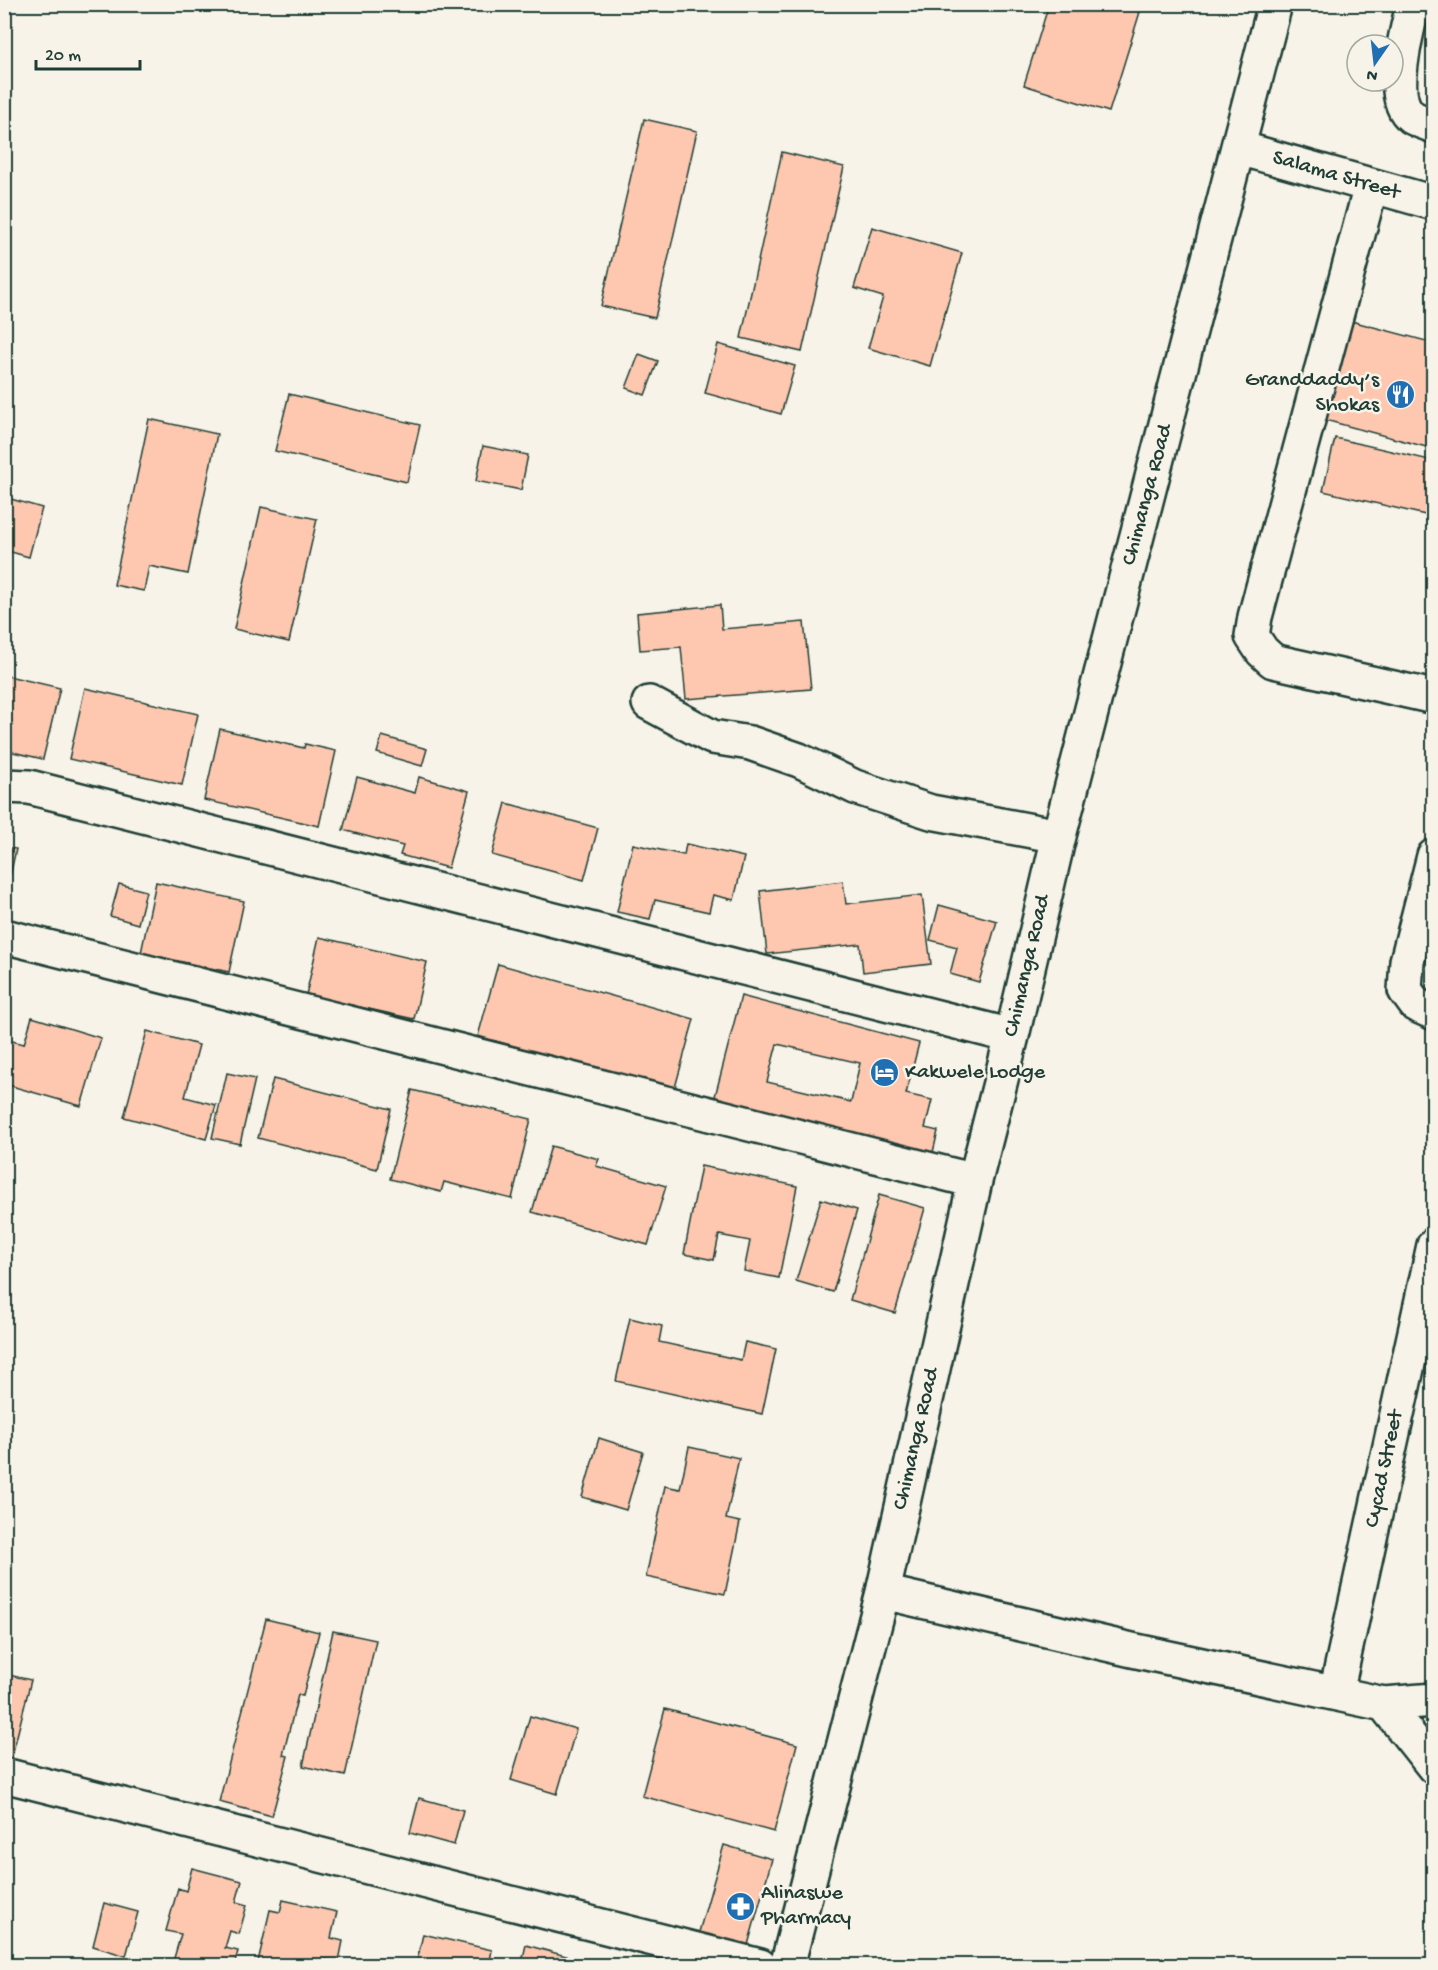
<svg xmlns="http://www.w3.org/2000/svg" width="1438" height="1970" viewBox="0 0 1438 1970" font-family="'Gochi Hand',sans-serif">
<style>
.building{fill:#fdc8af;stroke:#1f3d34;stroke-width:1.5;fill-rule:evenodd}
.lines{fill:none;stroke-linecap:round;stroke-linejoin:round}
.minor-casing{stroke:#1f3d34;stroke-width:38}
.minor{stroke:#f7f3e8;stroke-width:33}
.labels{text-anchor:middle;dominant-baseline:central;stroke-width:5;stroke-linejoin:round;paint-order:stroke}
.street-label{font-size:22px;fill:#1f3d34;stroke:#f7f3e8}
.poi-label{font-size:22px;fill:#1f3d34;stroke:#f7f3e8;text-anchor:start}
</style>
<rect width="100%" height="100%" fill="#f7f3e8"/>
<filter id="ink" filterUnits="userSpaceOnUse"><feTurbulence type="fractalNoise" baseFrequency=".0167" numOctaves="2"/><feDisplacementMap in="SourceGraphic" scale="12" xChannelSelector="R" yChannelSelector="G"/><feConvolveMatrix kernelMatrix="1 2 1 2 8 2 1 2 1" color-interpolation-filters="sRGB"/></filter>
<g filter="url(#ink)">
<!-- building -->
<path class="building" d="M1049 4H1114L1140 12 1109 112 1024 85Z
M644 119 697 131 655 318 601 306Z
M782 152 844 167 802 352 741 338Z
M872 227 962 253 930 366 868 348 883 297 854 288Z
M1351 321 1434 343V449L1325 420Z
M718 344 795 366 781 414 705 393Z
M639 354 658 361 645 395 626 388Z
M289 394 420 425 407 482 275 451Z
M149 419 217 434 188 574 149 566 144 591 114 585Z
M1335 438 1434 461V517L1323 491Z
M483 446 528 455 521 490 476 481Z
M4 497 42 508 29 557 4 550Z
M261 507 317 519 289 642 234 629Z
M720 605 722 629 804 622 811 689 686 699 681 647 640 650 637 613Z
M4 675 60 688 43 759 4 750Z
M85 688 198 714 182 785 69 759Z
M220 729 304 748 305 744 336 751 319 826 204 800Z
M382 736 427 749 422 766 377 753Z
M357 777 415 793 419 777 469 791 448 868 400 855 403 846 343 830Z
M506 803 598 828 584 880 492 855Z
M633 844 684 855 686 844 744 857 734 900 713 895 709 912 655 900 650 919 617 912Z
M4 847 16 849 4 904Z
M843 881 846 904 922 895 931 964 863 972 860 944 767 954 760 891Z
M156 882 244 901 229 972 141 953Z
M119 884 146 891 138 924 110 916Z
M939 905 997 921 979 982 950 974 957 947 930 940Z
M319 937 427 962 414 1019 306 995Z
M498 964 694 1019 674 1091 478 1036Z
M741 996 919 1043 906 1094 932 1100 925 1128 938 1131 930 1165 712 1108ZM777 1044 860 1063 851 1102 767 1082Z
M32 1017 101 1038 81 1106 4 1084V1039L24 1044Z
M147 1031 199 1045 185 1097 216 1105 206 1139 124 1117Z
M227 1073 255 1079 240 1144 212 1138Z
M273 1079 391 1109 377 1169 258 1138Z
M412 1090 531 1119 512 1199 444 1182 441 1192 390 1179Z
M551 1146 599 1159 596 1166 666 1186 648 1245 532 1212Z
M701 1166 797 1186 779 1278 744 1271 750 1241 719 1235 714 1260 684 1254Z
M879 1195 925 1208 895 1313 850 1300Z
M821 1199 857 1210 833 1292 796 1281Z
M630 1318 662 1326 659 1342 741 1360 745 1342 776 1349 762 1414 616 1381Z
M599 1438 643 1452 626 1510 582 1497Z
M689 1447 739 1458 726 1519 740 1522 725 1594 646 1577 665 1486 680 1489Z
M266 1619 319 1632 303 1696 298 1695 283 1755 288 1756 272 1816 219 1802Z
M333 1631 376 1640 345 1776 303 1766Z
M4 1674 31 1680 11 1760 4 1758Z
M665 1709 797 1744 774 1832 642 1796Z
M530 1716 576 1729 557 1794 511 1780Z
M419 1798 463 1810 454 1845 410 1833Z
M724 1845 772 1859 746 1952 697 1939Z
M192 1868 242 1881 236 1902 247 1905 239 1934 230 1931 225 1948 238 1951 234 1966 172 1965 181 1934 166 1931 178 1888 186 1891Z
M283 1900 337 1912 331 1938 343 1941 339 1961 326 1959 325 1966H257L270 1910 280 1912Z
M104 1903 138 1912 126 1956 93 1946Z
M423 1934 492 1950 489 1966H416Z
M526 1945 577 1959 575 1966H521Z"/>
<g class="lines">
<defs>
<path id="minor" d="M1413 4C1408 31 1386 98 1412 117 1418 121 1427 123 1434 126
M1239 148 1434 203
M1371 186 1255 617 1252 636 1262 651 1273 661 1434 697
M649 703 712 737 750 743 799 760 855 787 931 812 1059 836
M4 786 29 787 1012 1036
M1434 856 1407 961 1405 990 1416 1005 1434 1013
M4 936 975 1181
M883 1592 1132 1650 1384 1704 1434 1767
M1336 1693 1434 1245
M1384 1704 1434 1700
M4 1775 760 1966
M787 1966 883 1592 975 1181 1012 1036 1059 836 1275 4"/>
</defs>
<!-- minor casing -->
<use href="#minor" class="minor-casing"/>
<!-- minor -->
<use href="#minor" class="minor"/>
</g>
</g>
<!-- icons -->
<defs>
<symbol id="restaurant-disc" viewBox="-11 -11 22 22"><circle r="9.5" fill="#1f6fb2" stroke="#f7f3e8"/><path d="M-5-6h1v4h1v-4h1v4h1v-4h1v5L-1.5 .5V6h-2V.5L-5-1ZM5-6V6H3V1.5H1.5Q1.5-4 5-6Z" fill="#fff"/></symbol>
<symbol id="hotel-disc" viewBox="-11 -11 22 22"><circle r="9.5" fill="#1f6fb2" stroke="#f7f3e8"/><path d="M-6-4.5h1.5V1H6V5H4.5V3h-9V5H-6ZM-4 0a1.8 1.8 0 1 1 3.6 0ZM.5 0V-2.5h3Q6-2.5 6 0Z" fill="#fff"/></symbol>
<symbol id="pharmacy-disc" viewBox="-11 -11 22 22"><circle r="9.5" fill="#1f6fb2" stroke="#f7f3e8"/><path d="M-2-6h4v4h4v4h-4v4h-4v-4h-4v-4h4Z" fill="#fff"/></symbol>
</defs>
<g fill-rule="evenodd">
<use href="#restaurant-disc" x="1384" y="378" width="33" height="33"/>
<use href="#hotel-disc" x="868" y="1056" width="33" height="33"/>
<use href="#pharmacy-disc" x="724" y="1890" width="33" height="33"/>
</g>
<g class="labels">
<!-- street labels -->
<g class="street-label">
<text transform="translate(1336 176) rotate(16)">Salama Street</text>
<text transform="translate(1148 495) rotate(-75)">Chimanga Road</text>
<text transform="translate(1028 966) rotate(-77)">Chimanga Road</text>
<text transform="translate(917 1439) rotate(-77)">Chimanga Road</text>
<text transform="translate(1385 1469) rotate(-78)">Cycad Street</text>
</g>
<!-- poi labels -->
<g class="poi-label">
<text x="1379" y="381" text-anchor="end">Granddaddy’s<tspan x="1379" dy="25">Shokas</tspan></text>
<text x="905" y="1073">Kakwele Lodge</text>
<text x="761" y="1894">Alinaswe<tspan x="761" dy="25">Pharmacy</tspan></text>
</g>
</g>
<!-- margin -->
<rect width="1438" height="1970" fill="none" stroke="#f7f3e8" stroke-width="24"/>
<rect x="12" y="12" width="1414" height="1946" fill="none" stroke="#1f3d34" stroke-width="2" filter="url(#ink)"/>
<!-- north arrow -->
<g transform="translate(1375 63) rotate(194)"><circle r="28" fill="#f7f3e8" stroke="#a1aaa0" stroke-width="1.5"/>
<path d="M0-4.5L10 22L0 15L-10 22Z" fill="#1f6fb2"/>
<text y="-9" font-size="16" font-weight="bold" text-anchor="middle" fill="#1f3d34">N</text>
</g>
<!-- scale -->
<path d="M36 60v9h104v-9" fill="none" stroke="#1f3d34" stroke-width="3"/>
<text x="45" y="60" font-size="18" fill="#1f3d34" stroke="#f7f3e8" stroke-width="4.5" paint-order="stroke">20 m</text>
</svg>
